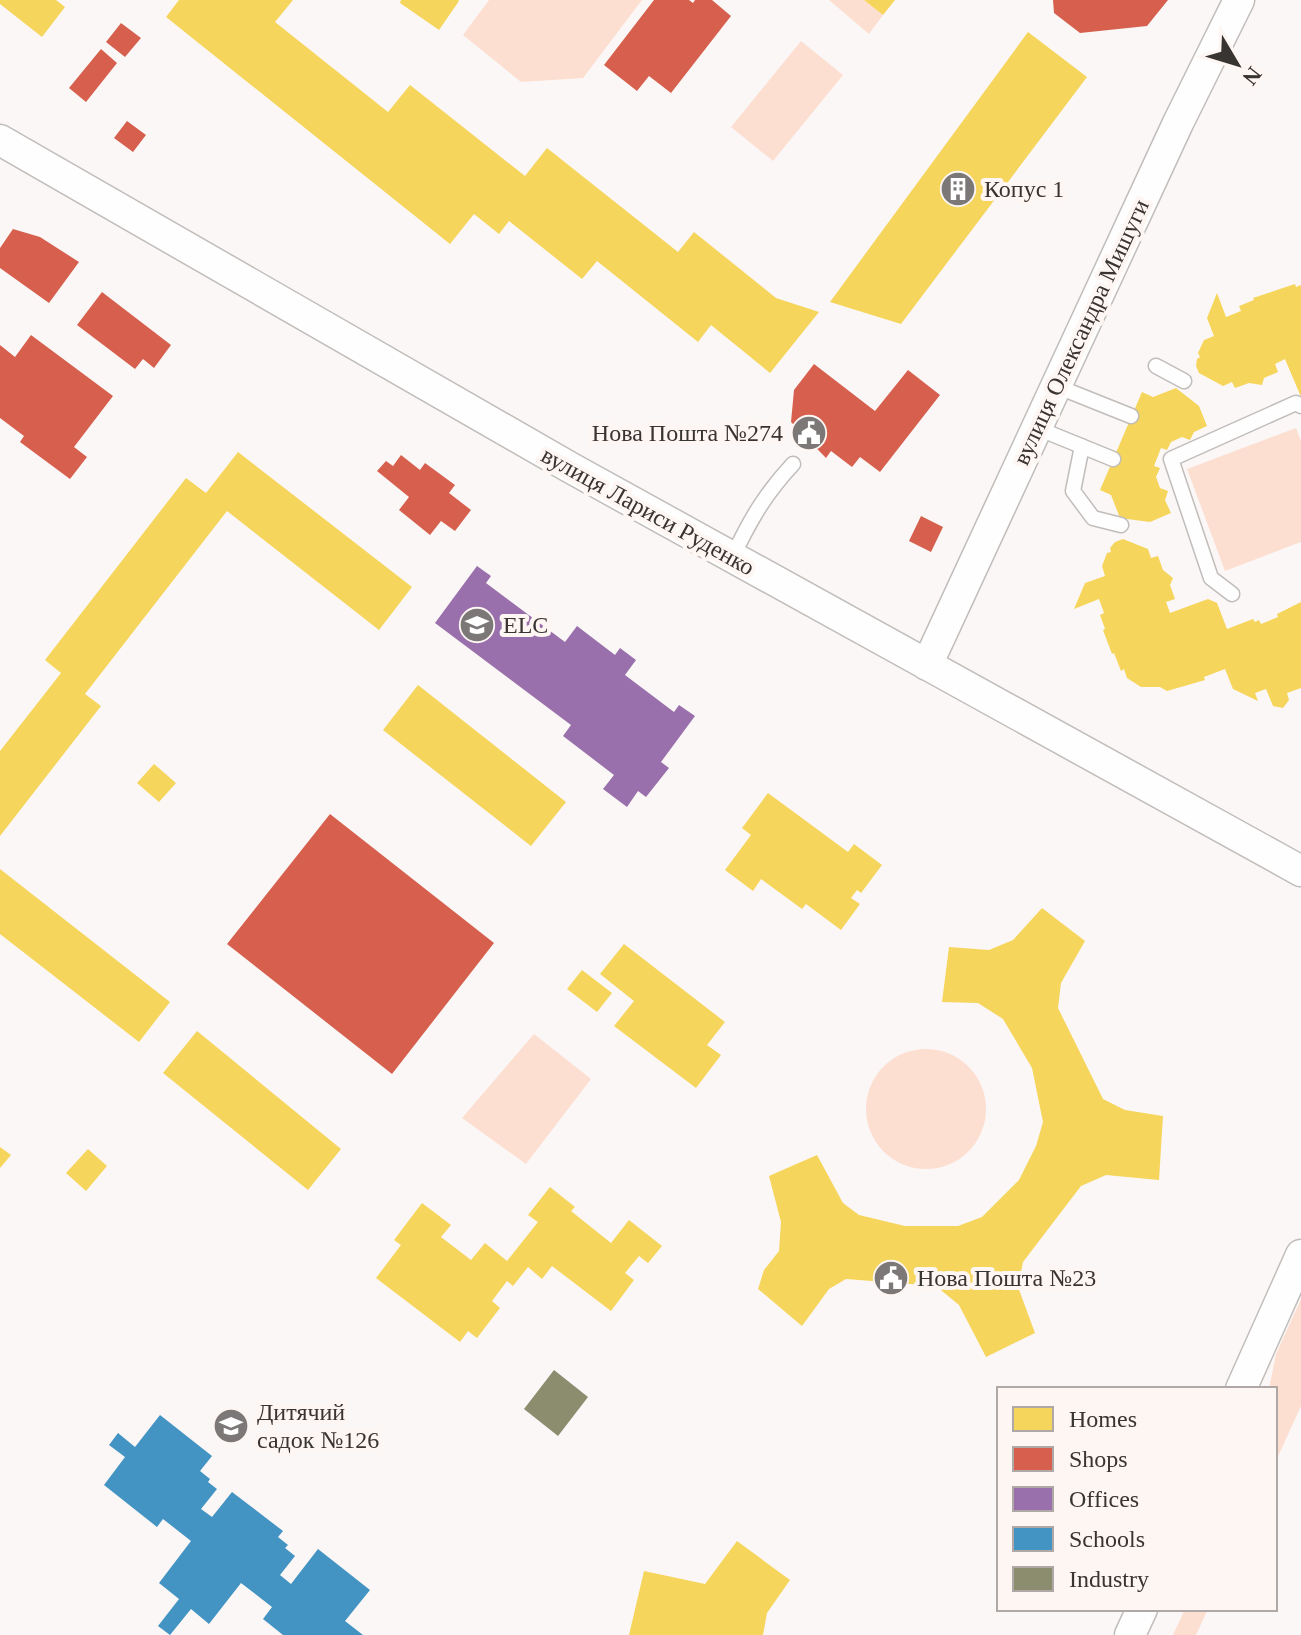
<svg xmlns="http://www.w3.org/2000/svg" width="1301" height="1635" viewBox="0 0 1301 1635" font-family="Georgia,serif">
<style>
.green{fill:#fddfd1}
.homes{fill:#f6d55c}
.shops{fill:#d6604d}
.offices{fill:#9970ab}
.schools{fill:#4393c3}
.industry{fill:#8c8c6e}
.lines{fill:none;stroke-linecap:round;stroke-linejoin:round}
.service-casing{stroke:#c0bdbb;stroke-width:17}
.minor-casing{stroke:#c0bdbb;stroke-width:33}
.service{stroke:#fefefe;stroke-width:14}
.minor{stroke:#fefefe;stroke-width:30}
.labels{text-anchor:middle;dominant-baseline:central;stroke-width:8;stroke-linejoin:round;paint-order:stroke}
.poi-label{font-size:24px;fill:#383432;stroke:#fef6f3;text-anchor:start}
.street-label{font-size:24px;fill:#383432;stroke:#fef6f3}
</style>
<rect width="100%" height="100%" fill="#fbf7f6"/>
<!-- green -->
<path class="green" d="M489 0H642L583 78 521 82 463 35Z
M829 0H864L883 15 869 34Z
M801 41 843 75 773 161 731 127Z
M1296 428 1301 441V542L1225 571 1187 469Z
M534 1034 591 1079 526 1164 462 1118Z
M866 1109a60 60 0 1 1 120 0a60 60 0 1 1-120 0Z
M1301 1299V1406L1275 1463V1389H1269L1276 1354Z
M1185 1609H1208L1196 1635H1173Z"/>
<!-- homes -->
<path class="homes" d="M0 0H56L65 7 42 37 0 4Z
M179 0H293L275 22 388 112 410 85 525 176 547 148 678 252 694 232 776 298 819 312 770 373 711 325 698 342 597 261 582 279 509 221 499 234 474 214 450 244 166 17Z
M401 0H458L459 1 439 30 400 3Z
M864 0H895L883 15Z
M1028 32 1087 77 901 324 830 302Z
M1295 284 1296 287 1301 285V397L1285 359 1275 364 1278 372 1264 378 1262 385 1249 383 1235 388 1232 382 1223 386 1199 373 1196 366 1197 359 1200 357 1198 353 1204 340 1214 336 1207 318 1217 293 1226 317 1241 311 1239 306 1254 300 1253 298Z
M1176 388 1199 406 1207 426 1194 432 1190 440 1182 437 1171 442 1167 450 1161 448 1154 466 1160 468 1156 477 1160 488 1168 491 1165 500 1171 513 1150 522 1120 518 1111 495 1100 490 1142 392 1153 397Z
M238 452 412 587 379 630 227 511 85 694 101 706 0 836V751L61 673 45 660 186 478 206 493Z
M1123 539 1148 549 1151 558 1158 556 1163 570 1173 578 1170 585 1175 599 1166 602 1170 613 1208 599 1217 603 1227 629 1253 619 1255 622 1259 620 1261 624 1278 617 1277 614 1301 602V688L1287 693 1289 700 1283 708 1273 706 1266 689 1255 693 1258 701 1233 689 1225 669 1204 677 1205 680 1167 691 1160 687H1141L1127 678 1124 669 1121 671 1114 653 1112 654 1103 630 1105 629 1100 615 1104 613 1099 599 1074 609 1085 583 1105 576 1102 566 1107 553 1111 552 1110 548 1115 542Z
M418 685 566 802 531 846 383 730Z
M154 764 176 783 159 802 137 783Z
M768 793 848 852 854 844 882 865 861 893 857 890 851 898 860 904 841 930 806 904 802 909 761 879 753 891 725 870 751 835 742 828Z
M0 869 170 1002 139 1042 0 934Z
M1042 908 1085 941 1061 983 1058 1008 1103 1099 1125 1110 1163 1116 1159 1180 1106 1175 1081 1186 1023 1262 1018 1287 1035 1333 986 1357 959 1305 936 1286 846 1279 829 1289 802 1326 758 1289 764 1270 779 1251 781 1222 769 1176 817 1155 843 1203 859 1215 905 1226H958L982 1217 1019 1180 1036 1146 1043 1122 1032 1068 1003 1019 978 1003 942 1002 949 947 989 950 1013 940Z
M624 944 725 1022 707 1045 721 1055 696 1088 614 1026 634 1001 600 974Z
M582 970 612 993 597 1012 567 989Z
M197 1031 341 1149 308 1190 163 1073Z
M0 1147 11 1155 0 1168Z
M88 1149 107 1166 86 1191 66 1173Z
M550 1187 575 1207 571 1211 611 1243 629 1220 662 1246 648 1263 639 1256 625 1273 634 1280 611 1311 552 1266 542 1279 528 1267 513 1286 507 1281 492 1301 500 1308 477 1338 468 1331 460 1342 376 1278 401 1245 394 1240 422 1203 451 1225 441 1237 471 1260 485 1243 507 1261 538 1222 528 1215Z
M737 1541 790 1580 767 1613 763 1635H629L644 1571 705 1584Z"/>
<!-- shops -->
<path class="shops" d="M654 0H689L693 3 695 0H712L731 16 671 93 649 76 637 91 604 65Z
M1053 0H1168L1147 26 1080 33 1054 13Z
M121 23 141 38 125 57 106 42Z
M101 49 117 63 86 102 69 88Z
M127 121 146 135 133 152 114 138Z
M13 229 40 237 79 262 49 303 0 268V248Z
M102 292 171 345 154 368 143 359 135 369 77 325Z
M31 335 113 396 74 447 87 457 70 479 20 442 24 436 0 418V345L15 357Z
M814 364 875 411 908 370 940 395 880 472 860 457 852 467 831 451 826 458 791 422 794 390Z
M401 455 420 470 425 463 455 485 449 493 471 510 455 531 441 521 430 535 399 510 409 497 377 471 386 461 393 466Z
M921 516 943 527 931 552 909 541Z
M330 814 494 943 392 1074 227 944Z"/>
<!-- offices -->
<path class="offices" d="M477 566 491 576 486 583 565 642 577 626 615 655 620 648 636 660 625 675 674 712 679 705 695 716 661 762 669 768 646 797 638 791 627 807 603 789 614 775 563 736 571 725 435 623Z"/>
<!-- schools -->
<path class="schools" d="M160 1415 212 1456 200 1471 210 1479 208 1482 217 1489 201 1509 212 1517 232 1492 283 1531 278 1537 288 1545 285 1548 295 1556 280 1575 291 1584 318 1549 370 1590 345 1621 363 1635H283L263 1619 272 1607 241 1583 209 1624 191 1609 170 1635 158 1626 179 1599 159 1583 191 1541 163 1519 157 1527 104 1485 125 1457 109 1445 118 1433 135 1447Z"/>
<!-- industry -->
<path class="industry" d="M554 1370 588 1397 558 1436 524 1409Z"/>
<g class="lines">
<defs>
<path id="service" d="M1156 366 1184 381
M1056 386 1131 416
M1037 428 1113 459
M1082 446 1073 491 1093 518 1121 525
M732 558C750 520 765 494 793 464
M1232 594 1211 578 1171 459 1296 403 1301 406"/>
<path id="minor" d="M0 140 571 468 1301 871
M927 665 1178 123 1239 0
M1241 1389 1301 1255
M1130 1635 1142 1609"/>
</defs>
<!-- service casing -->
<use href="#service" class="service-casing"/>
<!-- minor casing -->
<use href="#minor" class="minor-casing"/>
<!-- service -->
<use href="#service" class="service"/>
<!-- minor -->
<use href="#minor" class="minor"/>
</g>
<!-- icons -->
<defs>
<symbol id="building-disc" viewBox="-11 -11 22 22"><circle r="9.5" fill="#7c7877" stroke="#fef6f3"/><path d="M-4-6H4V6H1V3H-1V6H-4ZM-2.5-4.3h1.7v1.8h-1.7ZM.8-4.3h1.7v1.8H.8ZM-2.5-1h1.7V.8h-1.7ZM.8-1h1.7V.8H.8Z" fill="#fff"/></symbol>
<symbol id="civic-disc" viewBox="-11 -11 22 22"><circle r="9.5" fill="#7c7877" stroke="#fef6f3"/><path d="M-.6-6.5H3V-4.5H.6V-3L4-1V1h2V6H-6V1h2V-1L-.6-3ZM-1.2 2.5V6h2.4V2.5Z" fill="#fff"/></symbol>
<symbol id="school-disc" viewBox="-11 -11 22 22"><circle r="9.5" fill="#7c7877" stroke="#fef6f3"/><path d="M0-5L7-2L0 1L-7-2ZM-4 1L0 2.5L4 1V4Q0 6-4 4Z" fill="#fff"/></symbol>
</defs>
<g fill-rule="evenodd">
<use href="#building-disc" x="938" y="169" width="40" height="40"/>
<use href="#civic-disc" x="789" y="413" width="40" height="40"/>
<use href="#school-disc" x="457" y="605" width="40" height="40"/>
<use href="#civic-disc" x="871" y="1258" width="40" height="40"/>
<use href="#school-disc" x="211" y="1406" width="40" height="40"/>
</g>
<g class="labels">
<!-- poi labels -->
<g class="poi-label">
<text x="984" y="189">Копус 1</text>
<text x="783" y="433" text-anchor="end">Нова Пошта №274</text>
<text x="503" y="625">ELC</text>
<text x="917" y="1278">Нова Пошта №23</text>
<text x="257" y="1412">Дитячий<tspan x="257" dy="28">садок №126</tspan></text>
</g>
<!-- street labels -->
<g class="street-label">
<text transform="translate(1081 332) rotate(-65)">вулиця Олександра Мишуги</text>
<text transform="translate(648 511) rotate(29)">вулиця Лариси Руденко</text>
</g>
</g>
<!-- legend -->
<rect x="997" y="1387" width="280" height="224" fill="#fef6f3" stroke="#afa8a6" stroke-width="2"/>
<rect x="1013" y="1407" width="40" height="24" fill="#f6d55c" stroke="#afa8a6" stroke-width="2"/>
<text x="1069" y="1427" font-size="24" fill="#383432">Homes</text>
<rect x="1013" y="1447" width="40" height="24" fill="#d6604d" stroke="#afa8a6" stroke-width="2"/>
<text x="1069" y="1467" font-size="24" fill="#383432">Shops</text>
<rect x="1013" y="1487" width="40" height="24" fill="#9970ab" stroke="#afa8a6" stroke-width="2"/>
<text x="1069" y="1507" font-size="24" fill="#383432">Offices</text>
<rect x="1013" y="1527" width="40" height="24" fill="#4393c3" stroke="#afa8a6" stroke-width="2"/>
<text x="1069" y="1547" font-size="24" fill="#383432">Schools</text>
<rect x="1013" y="1567" width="40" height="24" fill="#8c8c6e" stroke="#afa8a6" stroke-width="2"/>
<text x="1069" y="1587" font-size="24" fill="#383432">Industry</text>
<!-- north arrow -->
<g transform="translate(1237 64) rotate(128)" stroke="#fef6f3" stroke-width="6" paint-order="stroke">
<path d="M0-6L14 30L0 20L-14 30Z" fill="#383432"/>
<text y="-12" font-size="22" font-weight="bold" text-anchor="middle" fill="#383432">N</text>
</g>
</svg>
